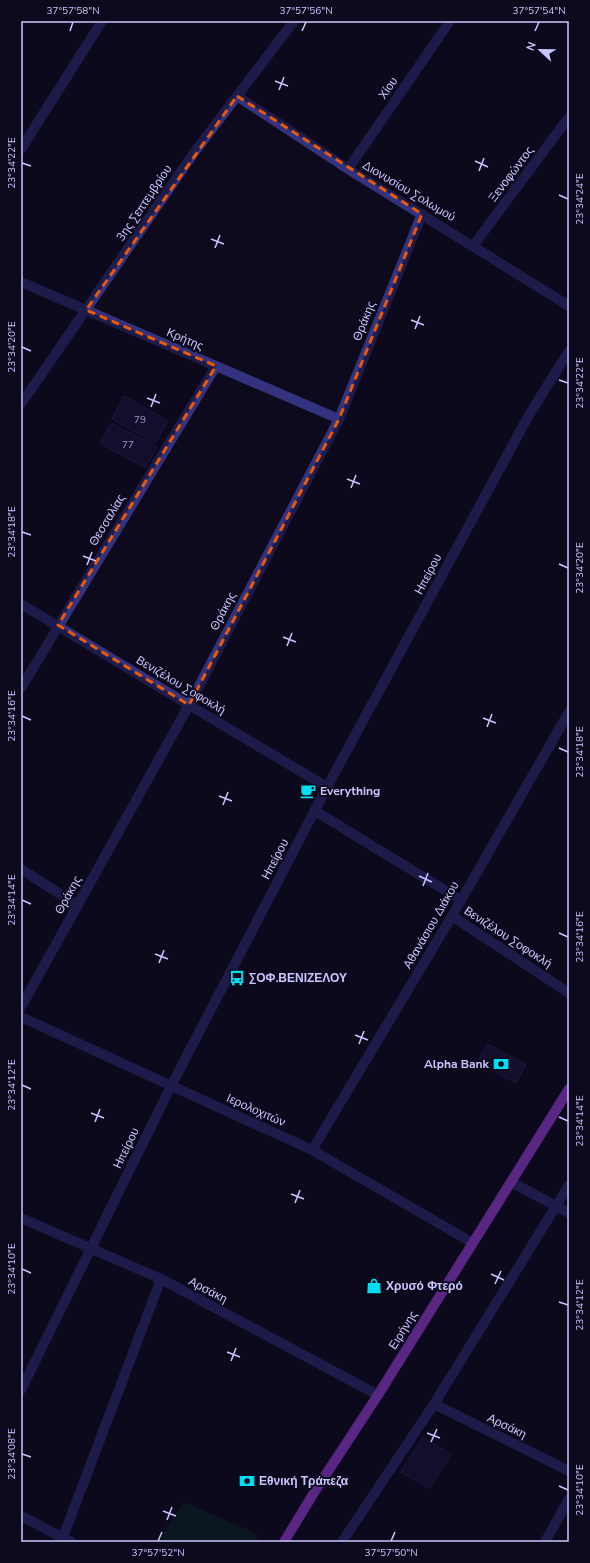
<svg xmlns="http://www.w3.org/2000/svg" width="590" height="1563" viewBox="0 0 590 1563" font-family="'Nunito Sans',sans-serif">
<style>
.green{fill:#0d2725}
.building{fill:#1c153f;stroke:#31256c}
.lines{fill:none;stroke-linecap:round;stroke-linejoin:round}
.minor{stroke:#32327f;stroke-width:10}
.major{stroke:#b74dff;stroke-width:10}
.marked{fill:none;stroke:#e8590c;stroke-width:3;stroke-dasharray:8 5;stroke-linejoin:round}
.ticks{fill:none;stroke:#cac6ff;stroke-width:1.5}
.labels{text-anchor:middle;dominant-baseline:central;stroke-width:4;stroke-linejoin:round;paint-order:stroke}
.number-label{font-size:10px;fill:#9e9acf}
.street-label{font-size:12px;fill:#cac6ff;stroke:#0d0a1d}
.poi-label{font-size:12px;font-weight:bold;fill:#cac6ff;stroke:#0d0a1d;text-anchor:start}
.neatline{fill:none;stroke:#cac6ff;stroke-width:1.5}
.ticks-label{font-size:10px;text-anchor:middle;fill:#cac6ff}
</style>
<rect width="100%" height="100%" fill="#0d0a1d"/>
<!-- green -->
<path class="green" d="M184 1502 259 1535 255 1542H157Z"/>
<!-- building -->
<path class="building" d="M124 396 168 421 155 443 112 419Z
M111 423 157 447 145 468 100 443Z
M487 1044 526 1064 516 1083 477 1063Z
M423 1437 451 1454 429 1489 401 1472Z"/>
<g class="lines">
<!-- minor -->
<path class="minor" d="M237 96 348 169 569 306
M21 149 102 21
M348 169 450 21
M473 246 569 117
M21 282 339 419
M21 404 193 154 294 21
M21 604 189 705 327 787
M21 688 216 366
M315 811 461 900
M21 869 77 905
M452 916 569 993
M21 1007 189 705 339 419 422 214
M21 1017 312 1150 473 1243
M312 1150 452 916 569 712
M511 1182 569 1213
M21 1218 161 1279 378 1395
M21 1390 171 1086 327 787 529 415 569 351
M434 1404 569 1471
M21 1516 71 1542
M63 1537 161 1279
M342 1542 434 1404 569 1185
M545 1542 569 1499"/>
<!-- major -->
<path class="major" d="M284 1542 315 1491 378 1395 569 1089"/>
</g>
<!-- marked area -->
<path d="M0 0H590V1563H0ZM237 96 422 214 339 419 189 705 58 625 216 366 86 310Z" fill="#0d0a1d" fill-opacity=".55" fill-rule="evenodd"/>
<path class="marked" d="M237 96 422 214 339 419 189 705 58 625 216 366 86 310Z"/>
<!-- ticks -->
<path class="ticks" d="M70 31 73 22M302 31 306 22M535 31 539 22M275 81 288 86M279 90 284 77M475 161 488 167M22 163 31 166M479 171 484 158M559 195 568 199M211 239 224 244M215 248 220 235M411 320 424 325M415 329 420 316M22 347 31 351M559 380 568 383M147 398 160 403M151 407 156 394M347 479 360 484M351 488 356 475M22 532 31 535M83 556 96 561M559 564 568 568M87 565 92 552M283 637 296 642M287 646 292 633M22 716 31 720M483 718 496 723M487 727 492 714M559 748 568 752M219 796 232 801M223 805 228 792M419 876 432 882M423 886 428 873M22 900 31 904M559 933 568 937M155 954 168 959M159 963 164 950M355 1035 368 1040M359 1044 364 1031M22 1085 31 1089M91 1113 104 1118M559 1117 568 1121M95 1122 100 1109M291 1194 304 1199M295 1203 300 1190M22 1269 31 1273M491 1274 504 1280M495 1284 501 1271M559 1302 568 1305M227 1352 240 1357M231 1361 236 1348M427 1433 440 1438M431 1442 437 1429M22 1454 31 1457M559 1486 568 1490M163 1511 176 1516M167 1520 172 1507M158 1541 162 1532M391 1541 395 1532"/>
<!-- icons -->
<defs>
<symbol id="cafe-bare" viewBox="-9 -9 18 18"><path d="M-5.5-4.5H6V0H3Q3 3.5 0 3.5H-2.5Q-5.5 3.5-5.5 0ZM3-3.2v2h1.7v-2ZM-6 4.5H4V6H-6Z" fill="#00dff1" stroke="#0d0a1d" stroke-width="2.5" paint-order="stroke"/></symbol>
<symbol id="bus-bare" viewBox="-9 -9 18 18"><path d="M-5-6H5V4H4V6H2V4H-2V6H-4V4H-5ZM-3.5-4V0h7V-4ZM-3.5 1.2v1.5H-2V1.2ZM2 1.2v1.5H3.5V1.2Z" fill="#00dff1" stroke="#0d0a1d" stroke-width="2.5" paint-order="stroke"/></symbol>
<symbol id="bank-bare" viewBox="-9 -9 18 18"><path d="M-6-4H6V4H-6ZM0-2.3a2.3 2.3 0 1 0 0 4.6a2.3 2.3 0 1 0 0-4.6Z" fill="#00dff1" stroke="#0d0a1d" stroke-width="2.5" paint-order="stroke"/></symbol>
<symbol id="shop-bare" viewBox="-9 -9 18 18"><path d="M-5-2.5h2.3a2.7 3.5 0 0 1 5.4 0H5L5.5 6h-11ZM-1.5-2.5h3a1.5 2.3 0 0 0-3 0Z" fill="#00dff1" stroke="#0d0a1d" stroke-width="2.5" paint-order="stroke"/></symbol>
</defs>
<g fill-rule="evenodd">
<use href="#cafe-bare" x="297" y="780" width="22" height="22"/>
<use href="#bus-bare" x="226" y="967" width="22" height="22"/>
<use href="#bank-bare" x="490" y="1053" width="22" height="22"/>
<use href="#shop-bare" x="363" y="1275" width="22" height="22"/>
<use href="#bank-bare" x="236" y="1470" width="22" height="22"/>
</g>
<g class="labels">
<!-- number labels -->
<g class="number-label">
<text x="140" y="420">79</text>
<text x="128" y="445">77</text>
</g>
<!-- street labels -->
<g class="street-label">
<text transform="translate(388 88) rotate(-55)">Χίου</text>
<text transform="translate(511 174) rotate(-53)">Ξενοφώντος</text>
<text transform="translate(409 191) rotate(31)">Διονυσίου Σολωμού</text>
<text transform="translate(144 203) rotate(-56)">3ης Σεπτεμβρίου</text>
<text transform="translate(364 321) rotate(-68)">Θράκης</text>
<text transform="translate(185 339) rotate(23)">Κρήτης</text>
<text transform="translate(107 520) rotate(-59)">Θεσσαλίας</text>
<text transform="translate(428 574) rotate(-62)">Ηπείρου</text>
<text transform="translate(223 611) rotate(-62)">Θράκης</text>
<text transform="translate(181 685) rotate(31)">Βενιζέλου Σοφοκλή</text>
<text transform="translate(275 859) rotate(-62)">Ηπείρου</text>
<text transform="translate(68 895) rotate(-61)">Θράκης</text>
<text transform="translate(431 925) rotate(-60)">Αθανάσιου Διάκου</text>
<text transform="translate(508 937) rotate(33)">Βενιζέλου Σοφοκλή</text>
<text transform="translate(256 1110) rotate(24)">Ιερολοχιτών</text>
<text transform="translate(126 1148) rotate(-64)">Ηπείρου</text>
<text transform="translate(208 1290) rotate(28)">Αρσάκη</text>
<text transform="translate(403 1330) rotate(-58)">Ειρήνης</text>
<text transform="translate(507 1426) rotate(26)">Αρσάκη</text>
</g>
<!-- poi labels -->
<g class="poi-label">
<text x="320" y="791">Everything</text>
<text x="249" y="978">ΣΟΦ.ΒΕΝΙΖΕΛΟΥ</text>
<text x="489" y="1064" text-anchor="end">Alpha Bank</text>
<text x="386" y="1286">Χρυσό Φτερό</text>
<text x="259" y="1481">Εθνική Τράπεζα</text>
</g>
</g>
<!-- border -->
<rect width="590" height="1563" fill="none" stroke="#0d0a1d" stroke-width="44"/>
<!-- north arrow -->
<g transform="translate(540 50) rotate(292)" stroke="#0d0a1d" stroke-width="3" paint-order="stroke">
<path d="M0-3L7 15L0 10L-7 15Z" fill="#cac6ff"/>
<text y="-6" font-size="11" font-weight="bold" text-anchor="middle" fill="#cac6ff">N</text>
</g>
<rect x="22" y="22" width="546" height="1519" class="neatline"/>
<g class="ticks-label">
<text x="73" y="14">37°57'58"N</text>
<text x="306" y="14">37°57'56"N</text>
<text x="539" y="14">37°57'54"N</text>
<text transform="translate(11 163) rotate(-90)" y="4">23°34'22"E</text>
<text transform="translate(579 199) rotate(-90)" y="4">23°34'24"E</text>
<text transform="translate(11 347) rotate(-90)" y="4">23°34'20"E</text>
<text transform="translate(579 383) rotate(-90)" y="4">23°34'22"E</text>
<text transform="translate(11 532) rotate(-90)" y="4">23°34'18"E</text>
<text transform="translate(579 568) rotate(-90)" y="4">23°34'20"E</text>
<text transform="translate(11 716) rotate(-90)" y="4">23°34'16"E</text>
<text transform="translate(579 752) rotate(-90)" y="4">23°34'18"E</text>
<text transform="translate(11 900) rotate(-90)" y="4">23°34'14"E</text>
<text transform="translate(579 937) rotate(-90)" y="4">23°34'16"E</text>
<text transform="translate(11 1085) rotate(-90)" y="4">23°34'12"E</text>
<text transform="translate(579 1121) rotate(-90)" y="4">23°34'14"E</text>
<text transform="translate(11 1269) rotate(-90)" y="4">23°34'10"E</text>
<text transform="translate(579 1305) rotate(-90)" y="4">23°34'12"E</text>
<text transform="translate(11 1454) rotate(-90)" y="4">23°34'08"E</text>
<text transform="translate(579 1490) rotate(-90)" y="4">23°34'10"E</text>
<text x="158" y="1556">37°57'52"N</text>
<text x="391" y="1556">37°57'50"N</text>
</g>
</svg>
